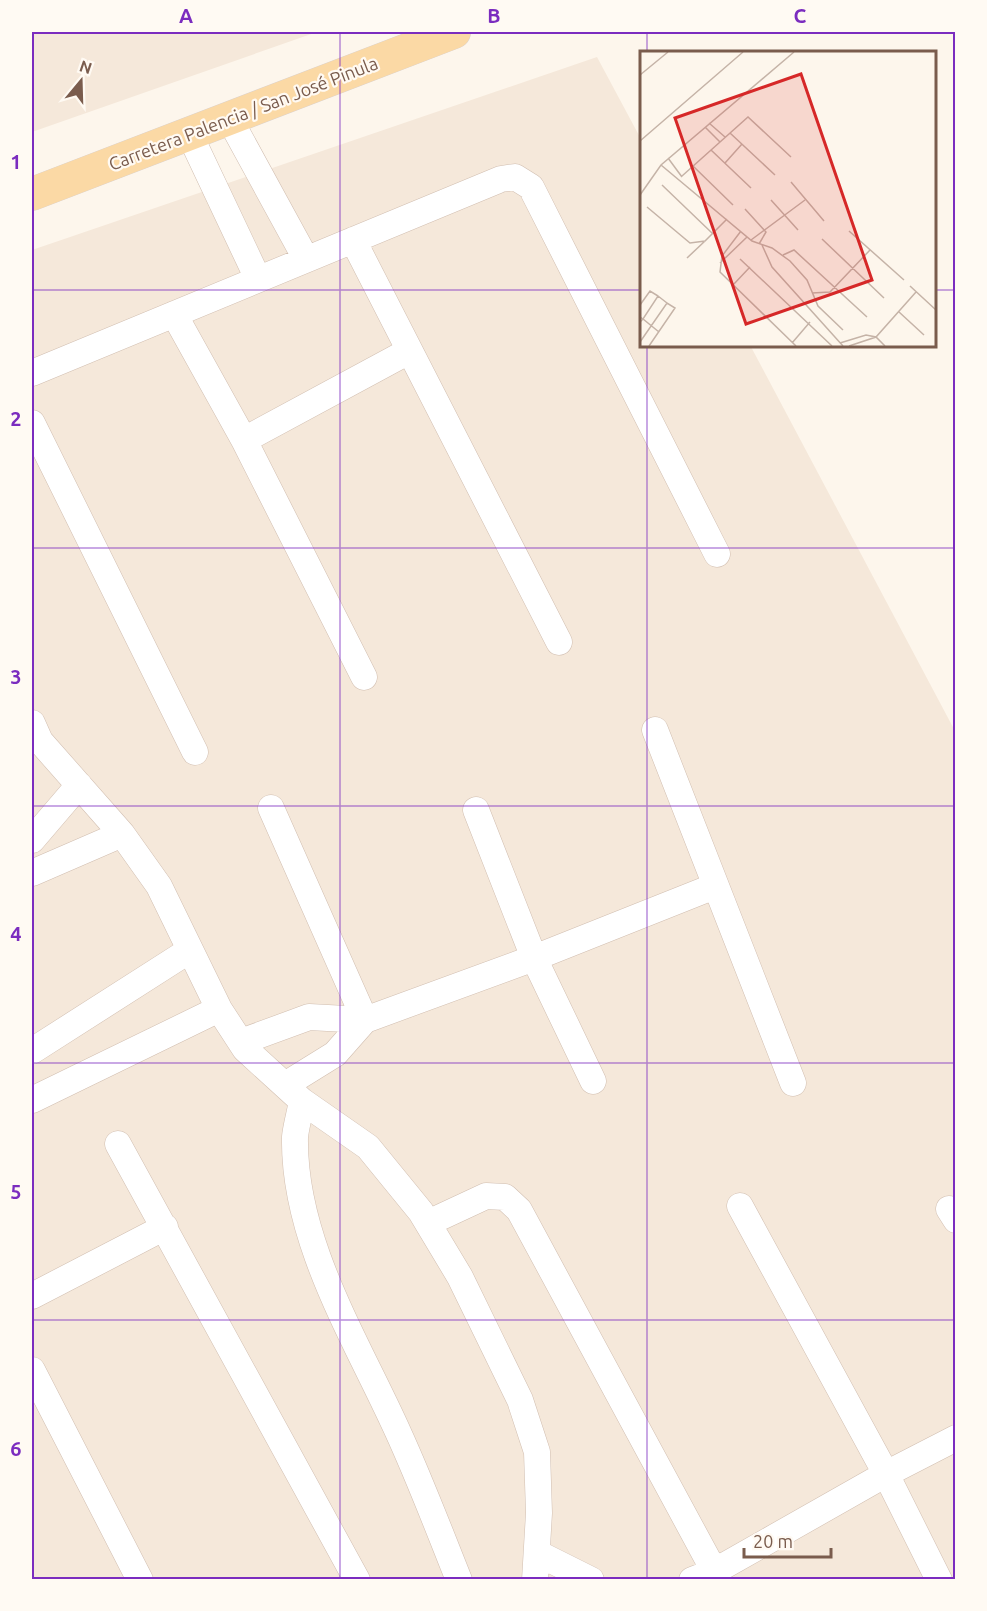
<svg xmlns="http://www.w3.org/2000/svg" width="987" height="1611" viewBox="0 0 987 1611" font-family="Ubuntu,sans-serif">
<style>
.residential{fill:#f5e8da}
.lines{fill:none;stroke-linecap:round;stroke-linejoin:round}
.street-casing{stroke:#d1beb0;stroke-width:27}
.primary-casing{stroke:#dad1cd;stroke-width:34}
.street{stroke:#fff;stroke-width:26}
.primary{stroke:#fbd9a5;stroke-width:33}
.grid{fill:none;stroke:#7b2cbf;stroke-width:1.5;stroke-opacity:0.55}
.labels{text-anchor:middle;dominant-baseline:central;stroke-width:4.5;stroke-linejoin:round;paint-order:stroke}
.street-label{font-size:18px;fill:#7a5c4d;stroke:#fffaf3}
.inset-road{fill:none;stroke:#c5b3a7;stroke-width:1.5}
.view{fill:#d62828;fill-opacity:0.15;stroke:#d62828;stroke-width:3}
.inset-edge{fill:none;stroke:#7a5c4d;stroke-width:3}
.neatline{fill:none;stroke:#7b2cbf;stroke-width:2}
.grid-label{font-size:20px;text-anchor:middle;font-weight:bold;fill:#7b2cbf}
</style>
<rect width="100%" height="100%" fill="#fdf6ec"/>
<!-- residential -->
<path class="residential" d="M32 32H317L32 132Z
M597 57 642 141V345H750L955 731V1579H32V250Z"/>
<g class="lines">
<defs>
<path id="street" d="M229 118 306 259
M189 133 258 279
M353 240 559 642
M174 314 244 440 364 677
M32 373 501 179 515 177 531 187 717 554
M32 423 195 752
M244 440 409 351
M32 723 40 741 122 834 159 886 219 1009 245 1049 302 1101 368 1147 421 1212 460 1277 520 1400 537 1452 539 1513 535 1580
M655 730 793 1083
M271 808 365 1020 335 1054 285 1085
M476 810 534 958 593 1081
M32 840 79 785
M32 873 122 834
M241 1042 309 1017 365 1020 534 958 715 886
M32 1051 190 950
M32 1100 219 1009
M302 1101C300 1113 296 1126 295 1137 293 1241 357 1341 398 1432 420 1480 439 1530 459 1580
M118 1144 357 1580
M740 1206 886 1474 939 1580
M949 1209 956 1220
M428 1223 486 1196 505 1197 519 1210 719 1580
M32 1296 165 1227
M32 1370 140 1580
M537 1553 591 1580
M692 1580 715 1571 886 1474 956 1438"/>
<path id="primary" d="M32 194 454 32"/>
</defs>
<!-- street casing -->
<use href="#street" class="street-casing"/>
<!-- primary casing -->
<use href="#primary" class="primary-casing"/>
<!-- street -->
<use href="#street" class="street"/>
<!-- primary -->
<use href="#primary" class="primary"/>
</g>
<!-- grid -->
<path class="grid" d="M340 32V1580M647 32V52M32 290H642M934 290H956M647 345V1580M32 548H956M32 806H956M32 1063H956M32 1320H956"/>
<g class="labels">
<!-- street labels -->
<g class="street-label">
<text transform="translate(243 113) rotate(-21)">Carretera Palencia / San José Pinula</text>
</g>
</g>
<!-- overview -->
<g transform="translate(640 51)">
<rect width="296" height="296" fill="#fdf6ec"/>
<path class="inset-road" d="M0 24 28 1M69 72 85 86M65 76 80 91M90 82 135 124M0 90 103 1M71 99 111 137M28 107 42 126M85 112 102 93M21 114 112 190 132 197 150 210 167 229 178 255 203 279M53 115 93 154M42 125 108 66 151 106M151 131 184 170M22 134 72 182M0 144 21 114 154 1M131 149 158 179M7 156 50 192 65 190 87 168M105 158 126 181 119 193M101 180 82 205 80 221 156 295M209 180 264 229M182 188 244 247M111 189 165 149M122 194 132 216 203 295M143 204 154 199 227 266M47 207 65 190M100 208 192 295M80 212 107 186M93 234 110 216M270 235 296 259M172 242 190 241 230 199M0 254 10 240 18 245M259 261 284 284M0 266 3 268 18 245 27 252M0 271 3 268 19 281M0 291 27 252 35 257 9 295M152 292 170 271M200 292 226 284 236 286 245 295M209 295 236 286 276 241"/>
<path class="view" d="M161 23 232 229 106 273 35 67Z"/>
<rect width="296" height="296" class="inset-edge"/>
</g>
<!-- border -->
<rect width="987" height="1611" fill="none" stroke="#fffaf3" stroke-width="66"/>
<!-- north arrow -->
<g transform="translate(81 81) rotate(19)" stroke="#fffaf3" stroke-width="4.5" paint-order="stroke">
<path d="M0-4.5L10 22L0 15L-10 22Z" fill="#7a5c4d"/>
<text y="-9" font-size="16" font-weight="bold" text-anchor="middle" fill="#7a5c4d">N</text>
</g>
<!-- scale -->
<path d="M744 1548v9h87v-9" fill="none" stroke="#7a5c4d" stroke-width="3"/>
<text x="753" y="1548" font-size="18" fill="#7a5c4d" stroke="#fffaf3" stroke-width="4.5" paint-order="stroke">20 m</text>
<rect x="33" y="33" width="921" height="1545" class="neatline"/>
<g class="grid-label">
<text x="186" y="23">A</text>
<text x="494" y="23">B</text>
<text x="800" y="23">C</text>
<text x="16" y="169">1</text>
<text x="16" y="426">2</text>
<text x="16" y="684">3</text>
<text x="16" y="941">4</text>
<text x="16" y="1199">5</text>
<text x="16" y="1456">6</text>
</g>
</svg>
